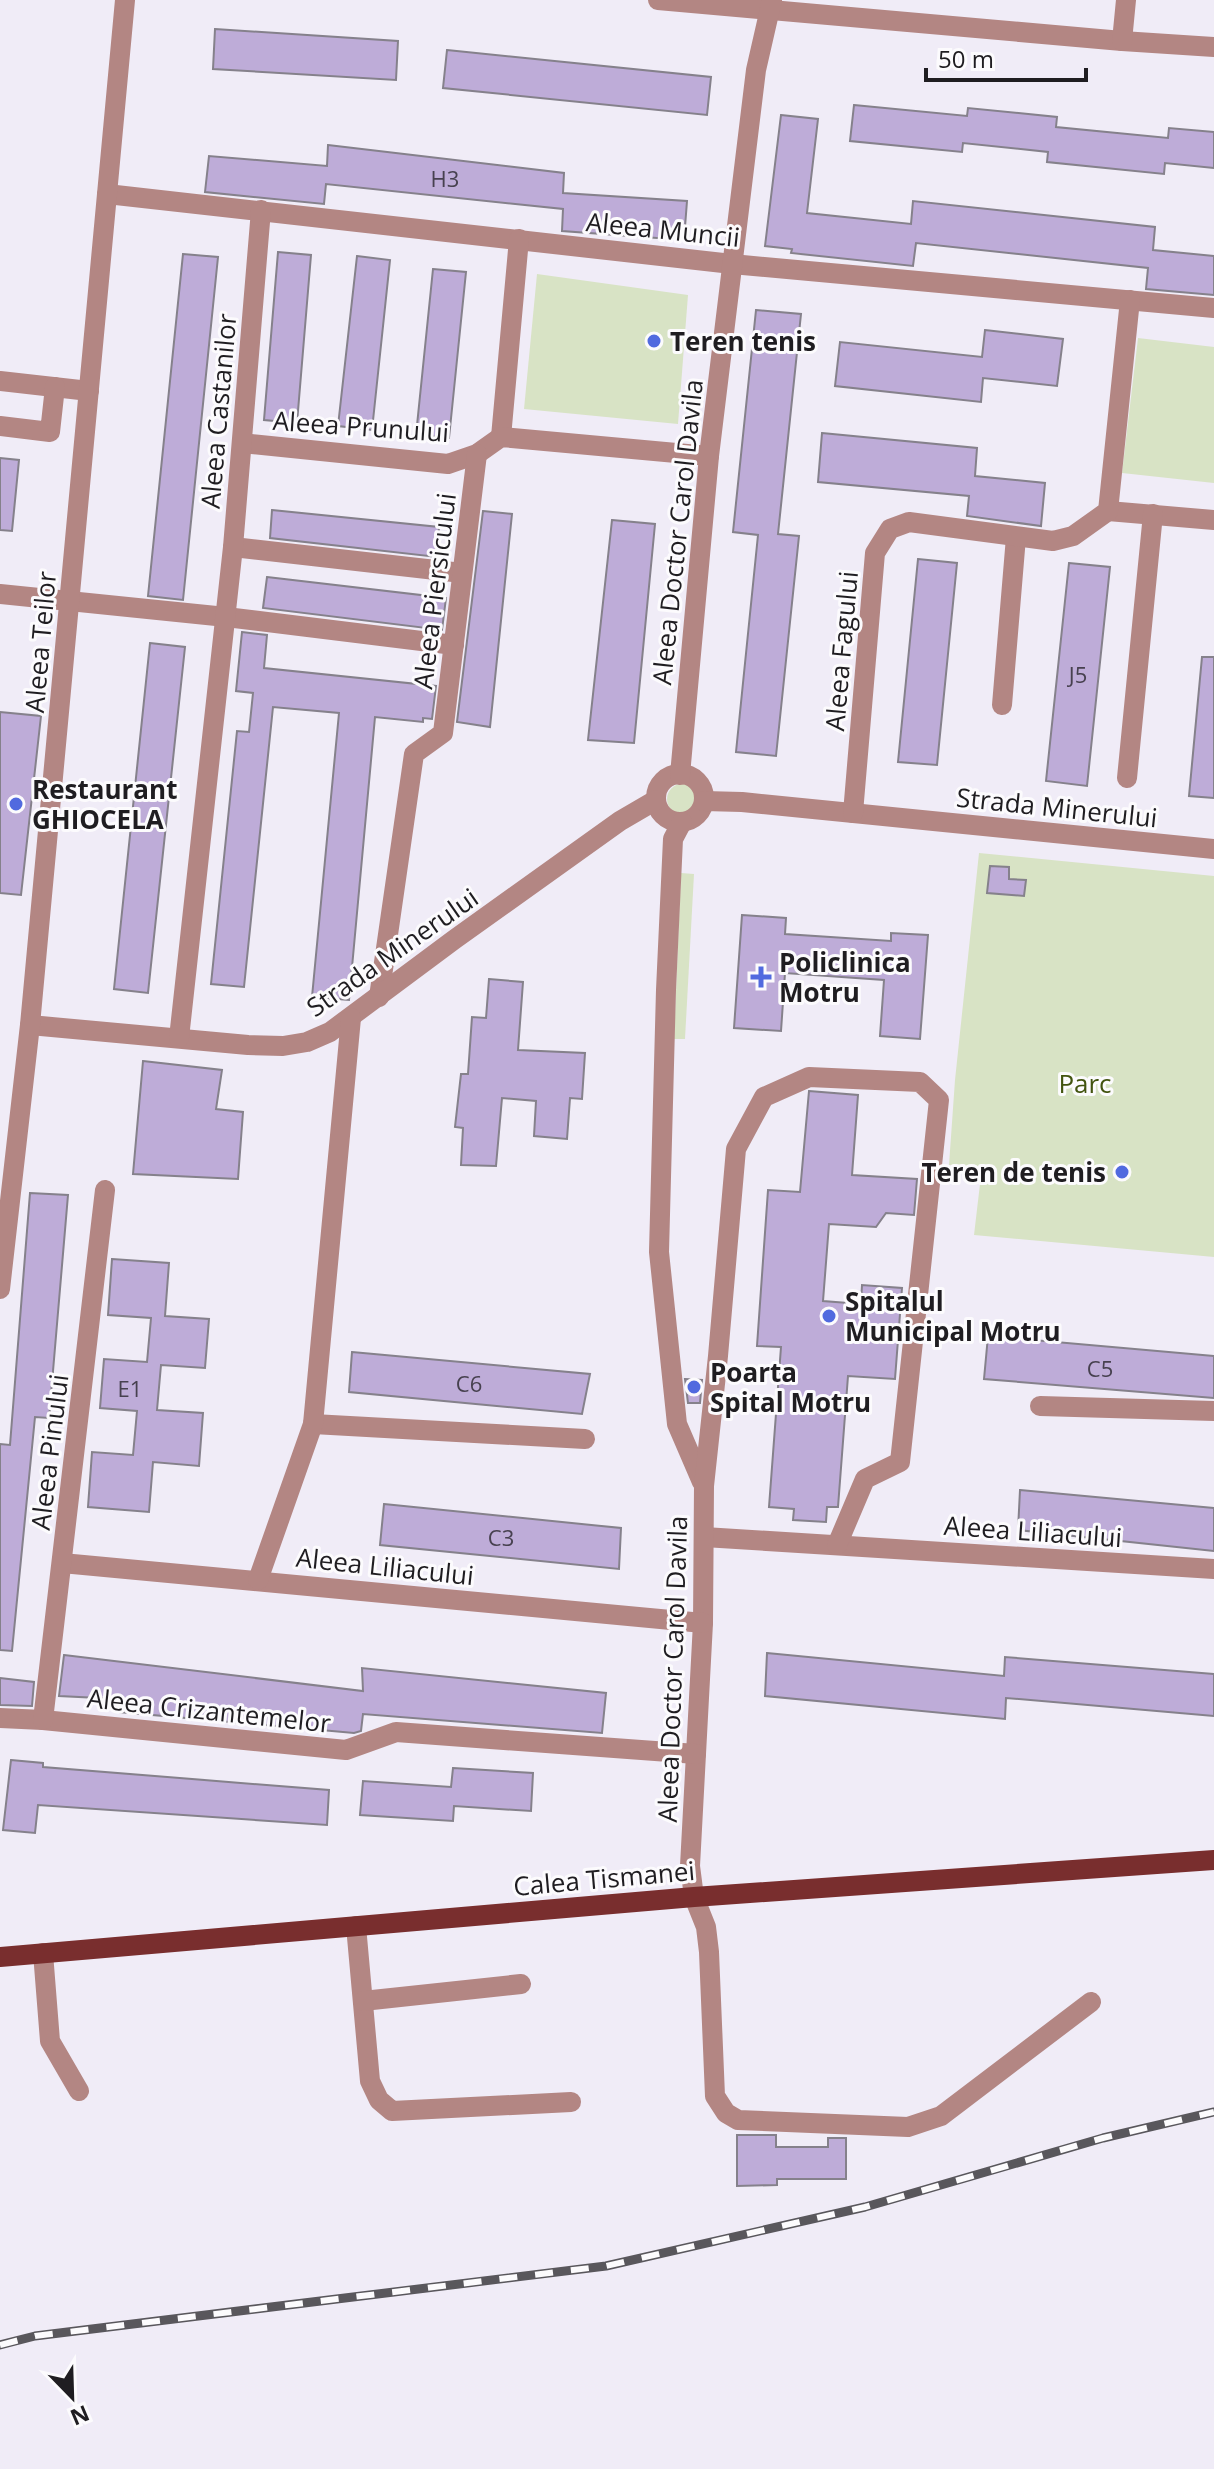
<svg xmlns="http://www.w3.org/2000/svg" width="1214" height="2469" font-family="'Open Sans',sans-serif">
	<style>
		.green { fill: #d8e3c5 }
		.building { fill: #beacd8; stroke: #85818b; stroke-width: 2 }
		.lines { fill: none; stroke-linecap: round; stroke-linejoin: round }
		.minor { stroke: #b38683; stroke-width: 20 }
		.major { stroke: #792e2e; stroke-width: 20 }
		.rail-casing { stroke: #59575c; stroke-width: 9 }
		.rail { stroke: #fcfbfd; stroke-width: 6; stroke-dasharray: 18; stroke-linecap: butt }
		.poi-dot { fill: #516adf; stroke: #fcfbfd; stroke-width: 3 }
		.labels { text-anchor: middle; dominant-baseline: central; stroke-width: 6; stroke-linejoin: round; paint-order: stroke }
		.number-label { font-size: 22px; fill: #47414f }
		.street-label { font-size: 26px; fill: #1f1d21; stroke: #fcfbfd }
		.poi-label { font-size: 26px; font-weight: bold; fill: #1f1d21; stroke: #fcfbfd; text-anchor: start }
		.park-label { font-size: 26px; fill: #42540f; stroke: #fcfbfd }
	</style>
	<rect width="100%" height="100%" fill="#f0ecf7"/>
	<g class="green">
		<polygon points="537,274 688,295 678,424 524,409"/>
		<polygon points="1138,338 1214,347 1214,483 1122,473"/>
		<circle cx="682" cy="799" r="15"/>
		<polygon points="979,853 1214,876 1214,1257 974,1235 982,1167 949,1165 955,1080"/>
		<polygon points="681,873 694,874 685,1039 674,1039"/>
	</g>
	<g class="building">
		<polygon points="215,29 398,41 396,80 213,69"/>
		<polygon points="447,50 711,77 707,115 443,88"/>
		<polygon points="854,105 967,116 968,108 1057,117 1056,127 1168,138 1169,128 1214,132 1214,168 1165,163 1164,174 1047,162 1048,152 963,143 962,152 850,141"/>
		<polygon points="781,115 818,119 807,213 911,224 913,201 1155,227 1153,250 1214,256 1214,295 1146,289 1148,268 916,243 913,266 791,253 792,249 765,246"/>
		<polygon points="328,145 564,173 563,193 687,201 684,240 562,231 563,209 326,184 324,204 205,192 209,156 327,166"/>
		<polygon points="278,252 311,255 297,423 264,420"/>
		<polygon points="183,254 218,257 183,600 148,596"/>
		<polygon points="357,256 390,260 372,430 338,426"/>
		<polygon points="433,269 466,272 449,438 416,435"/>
		<polygon points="756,310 801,314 778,534 799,536 776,756 736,752 758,535 733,532"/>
		<polygon points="985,330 1063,339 1057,386 983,378 981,402 835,386 840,342 982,357"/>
		<polygon points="822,433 977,448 975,476 1045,483 1041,526 967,516 969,496 818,482"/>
		<polygon points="0,458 19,460 12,531 0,530"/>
		<polygon points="272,510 439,527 437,557 270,538"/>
		<polygon points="483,511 512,514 490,727 457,722"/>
		<polygon points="612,520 655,524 634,743 588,740"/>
		<polygon points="918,559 957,563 937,765 898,762"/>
		<polygon points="1069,563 1110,567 1087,786 1046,781"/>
		<polygon points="267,577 446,598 442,630 263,608"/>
		<polygon points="242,632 267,635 264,668 436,686 432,719 423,718 423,722 375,717 349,1000 312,997 339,713 273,707 244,987 211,984 237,731 249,732 253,693 236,691"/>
		<polygon points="150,643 185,647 148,993 114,989"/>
		<polygon points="1202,657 1214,657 1214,798 1189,796"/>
		<polygon points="0,712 41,716 21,895 0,893"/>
		<polygon points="990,866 1009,867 1009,879 1026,880 1024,896 987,893"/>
		<polygon points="742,915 786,918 785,934 891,941 891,933 928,935 920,1039 880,1036 884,980 785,973 781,1031 734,1028"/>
		<polygon points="489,979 523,982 518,1050 585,1053 582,1099 570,1098 567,1139 534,1136 536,1101 502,1098 496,1166 461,1165 463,1128 455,1127 461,1074 468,1074 472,1017 486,1018"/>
		<polygon points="143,1061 222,1070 216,1109 243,1112 238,1179 133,1174"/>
		<polygon points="809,1091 858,1095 852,1175 917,1179 914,1215 886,1213 876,1227 829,1224 823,1301 861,1304 862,1285 902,1288 895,1379 848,1376 838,1507 827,1507 826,1522 793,1520 794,1509 769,1507 781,1347 757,1346 768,1190 800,1192"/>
		<polygon points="30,1193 68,1195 49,1418 35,1417 12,1651 0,1650 0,1444 10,1445"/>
		<polygon points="112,1259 169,1263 165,1316 209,1319 205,1368 161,1365 157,1410 203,1413 199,1466 153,1462 149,1512 88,1507 92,1452 133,1455 137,1411 100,1408 104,1359 147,1362 151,1318 108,1315"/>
		<polygon points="988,1336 1214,1356 1214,1398 984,1379"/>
		<polygon points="352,1352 590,1374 582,1414 349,1392"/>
		<polygon points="685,1379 702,1380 700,1403 688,1403"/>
		<polygon points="1020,1490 1214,1508 1214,1551 1018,1530"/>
		<polygon points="384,1504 621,1528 619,1569 380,1545"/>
		<polygon points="767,1653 1004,1676 1005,1657 1214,1674 1214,1716 1006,1698 1005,1719 765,1696"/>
		<polygon points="64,1655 363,1691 362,1668 606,1693 602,1733 363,1714 361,1731 354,1733 119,1712 119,1699 59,1696"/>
		<polygon points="0,1678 34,1682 32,1706 0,1705"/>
		<polygon points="11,1760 43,1763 43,1767 329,1790 327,1825 38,1805 35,1833 3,1830"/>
		<polygon points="453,1768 533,1773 531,1811 454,1806 453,1821 360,1815 363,1781 451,1787"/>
		<polygon points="737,2135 776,2135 776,2147 828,2147 828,2138 846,2138 846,2179 777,2179 777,2185 737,2186"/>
	</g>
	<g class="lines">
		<g class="minor">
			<polyline points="658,0 1122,41 1214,47"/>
			<polyline points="1122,41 1126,0"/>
			<polyline points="107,194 732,264 1214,308"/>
			<polyline points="0,381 89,391"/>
			<polyline points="0,426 50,432 55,387"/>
			<polyline points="501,437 519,239"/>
			<polyline points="242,443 448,464 477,454 501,437 709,456"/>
			<polyline points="1108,511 1214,520"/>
			<polyline points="233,547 462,573"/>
			<polyline points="0,594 226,617 454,645"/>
			<polyline points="1002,705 1016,537"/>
			<circle cx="680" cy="798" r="24"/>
			<polyline points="680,775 709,456 756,70 772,0"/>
			<polyline points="1127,778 1153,514"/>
			<polyline points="704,801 742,802 1214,849"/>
			<polyline points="853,813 875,553 890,529 909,522 1053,541 1073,536 1108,511 1130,300"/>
			<polyline points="682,822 673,839 666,990 659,1252 677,1424 702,1482"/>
			<polyline points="379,997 414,754 443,733 477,454"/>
			<polyline points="30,1025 248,1045 283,1046 307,1042 330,1032 455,939 620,821 656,800"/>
			<polyline points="179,1038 233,547 261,210"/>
			<polyline points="0,1289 30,1025 125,0"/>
			<polyline points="1040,1406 1214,1411"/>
			<polyline points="313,1424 585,1439"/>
			<polyline points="704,1537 1214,1569"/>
			<polyline points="837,1545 865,1479 900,1462 939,1100 920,1082 809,1077 764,1097 736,1149 718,1356 704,1486 703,1623 690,1866 694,1897 706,1927 709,1952 715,2096 726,2113 738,2120 908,2127 941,2116 1091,2002"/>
			<polyline points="62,1563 703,1623"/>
			<polyline points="258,1580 313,1424 351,1018"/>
			<polyline points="0,1718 43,1720 346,1750 396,1732 696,1754"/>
			<polyline points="43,1720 105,1190"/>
			<polyline points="356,1926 370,2081 379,2100 392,2111 571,2102"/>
			<polyline points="43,1953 50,2041 79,2091"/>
			<polyline points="363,2001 521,1984"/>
		</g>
		<polyline class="major" points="0,1957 694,1897 1214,1860"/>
		<g class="rail-casing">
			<polyline id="rail" points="0,2345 35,2336 606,2266 865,2207 1103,2138 1214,2112"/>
		</g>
		<use href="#rail" class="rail"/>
	</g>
	<g class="poi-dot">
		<circle cx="654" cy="341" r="8"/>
		<circle cx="16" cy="804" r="8"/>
		<path d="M757 965h8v8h8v8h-8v8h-8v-8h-8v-8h8z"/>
		<circle cx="1122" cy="1172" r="8"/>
		<circle cx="829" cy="1316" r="8"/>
		<circle cx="694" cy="1387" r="8"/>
	</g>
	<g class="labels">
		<g class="number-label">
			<text x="445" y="178">H3</text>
			<text x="1078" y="674">J5</text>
			<text x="1100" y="1368">C5</text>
			<text x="469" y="1383">C6</text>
			<text x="130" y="1388">E1</text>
			<text x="501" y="1537">C3</text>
		</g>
		<g class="street-label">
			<text transform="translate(663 229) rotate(6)">Aleea Muncii</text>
			<text transform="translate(218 411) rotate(-85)">Aleea Castanilor</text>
			<text transform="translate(361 426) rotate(4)">Aleea Prunului</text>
			<text transform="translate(677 532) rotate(-84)">Aleea Doctor Carol Davila</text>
			<text transform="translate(434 591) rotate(-83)">Aleea Piersicului</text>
			<text transform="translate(40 642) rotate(-85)">Aleea Teilor</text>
			<text transform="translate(841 651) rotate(-85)">Aleea Fagului</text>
			<text transform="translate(1057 807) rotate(6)">Strada Minerului</text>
			<text transform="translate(392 952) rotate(-35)">Strada Minerului</text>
			<text transform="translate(49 1452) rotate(-83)">Aleea Pinului</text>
			<text transform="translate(1033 1531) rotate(4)">Aleea Liliacului</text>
			<text transform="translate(385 1566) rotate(6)">Aleea Liliacului</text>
			<text transform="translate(672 1669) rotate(-88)">Aleea Doctor Carol Davila</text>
			<text transform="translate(209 1710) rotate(6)">Aleea Crizantemelor</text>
			<text transform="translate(604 1878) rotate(-5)">Calea Tismanei</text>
		</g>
		<g class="poi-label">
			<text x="670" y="341">Teren tenis</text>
			<text x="32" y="789">Restaurant<tspan x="32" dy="30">GHIOCELA</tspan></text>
			<text x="779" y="962">Policlinica<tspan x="779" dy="30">Motru</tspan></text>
			<text x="1106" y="1172" text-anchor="end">Teren de tenis</text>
			<text x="845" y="1301">Spitalul<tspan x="845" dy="30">Municipal Motru</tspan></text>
			<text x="710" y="1372">Poarta<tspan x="710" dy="30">Spital Motru</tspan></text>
		</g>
		<g class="park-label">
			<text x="1085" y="1083">Parc</text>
		</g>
	</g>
	<g transform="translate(72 2397) rotate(157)" stroke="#fcfbfd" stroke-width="6" paint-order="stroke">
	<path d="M0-6L14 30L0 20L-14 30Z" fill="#1f1d21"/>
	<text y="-12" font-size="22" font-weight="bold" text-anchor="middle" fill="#1f1d21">N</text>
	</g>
	<path d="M926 68v12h160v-12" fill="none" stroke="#1f1d21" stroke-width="4"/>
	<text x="938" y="68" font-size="24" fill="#1f1d21" stroke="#fcfbfd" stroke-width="6" paint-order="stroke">50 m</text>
</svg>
